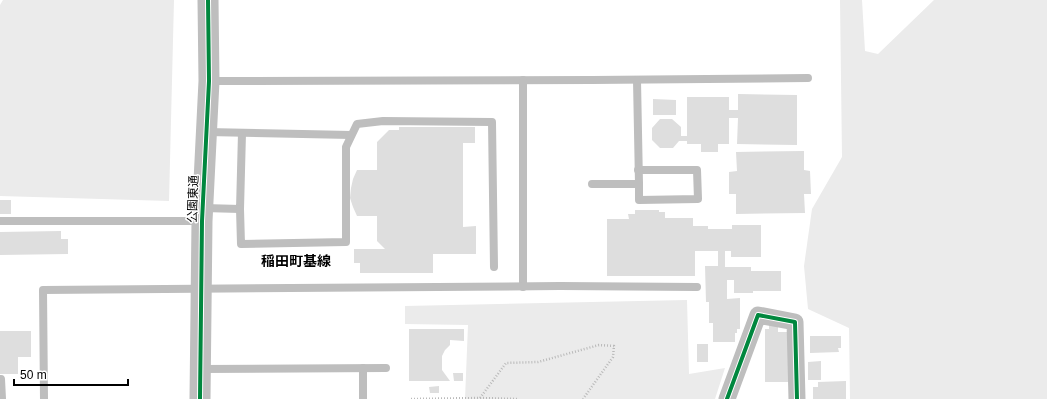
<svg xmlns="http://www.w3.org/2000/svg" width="1047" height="399" font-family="Helvetica,'Noto Sans JP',sans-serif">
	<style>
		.green { fill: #ebebeb }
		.building { fill: #dedede }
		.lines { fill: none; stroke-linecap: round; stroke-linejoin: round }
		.path { stroke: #b9b9b9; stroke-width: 2.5; stroke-dasharray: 1 2; stroke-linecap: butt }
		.service { stroke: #bebebe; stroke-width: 8 }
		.minor { stroke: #bebebe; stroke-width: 17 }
		.tertiary { stroke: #bebebe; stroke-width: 21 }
		.cycleway-casing { stroke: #fff; stroke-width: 6 }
		.cycleway { stroke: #00873e; stroke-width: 4 }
		.labels { text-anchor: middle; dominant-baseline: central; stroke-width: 3; stroke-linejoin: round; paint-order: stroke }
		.street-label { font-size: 12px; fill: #000; stroke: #fff }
		.quarter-label { font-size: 14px; font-weight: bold; fill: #000; stroke: #fff }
	</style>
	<rect width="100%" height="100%" fill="#fff"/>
	<g class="green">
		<polygon points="3,0 174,0 169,201 0,196 0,5"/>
		<polygon points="840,0 862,0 865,51 878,54 934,0 1047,0 1047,399 850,399 849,328 808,309 804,266 812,209 842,157"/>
		<polygon points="687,300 689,374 725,368 715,399 465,399 468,325 405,324 405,306"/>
	</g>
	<g class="building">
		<polygon points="738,94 797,95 797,145 737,144 738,118 729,118 729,144 718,144 718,152 701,152 701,144 687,144 687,141 679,141 673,148 660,148 652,140 652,128 660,119 672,119 681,127 681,136 687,136 687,97 729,97 729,110 738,110"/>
		<polygon points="653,99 676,100 676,115 653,115"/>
		<polygon points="399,127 475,127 475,143 463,143 463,227 476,226 476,254 433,254 433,273 360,273 360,263 354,263 354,249 385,249 377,241 377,216 357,216 353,207 350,198 351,188 353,179 357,170 377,170 377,142 389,130 399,130"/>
		<polygon points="804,151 804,170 810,171 811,194 804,194 805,213 736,214 736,194 729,194 729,172 737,171 736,152"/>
		<rect x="0" y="200" width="11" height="14"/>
		<polygon points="635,210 659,210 659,212 665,212 665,218 693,218 693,226 708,226 708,229 732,229 732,225 761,225 761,257 731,257 731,251 725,251 725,267 751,267 751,271 781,271 781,291 753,291 753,293 734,293 734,280 727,280 727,299 740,298 740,329 737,329 737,333 735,333 735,342 713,342 713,323 709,323 709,302 706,302 705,266 718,266 718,251 695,251 695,276 607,276 607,219 629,219 628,214 635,214"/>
		<polygon points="61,231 61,239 68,239 68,254 0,255 0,232"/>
		<polygon points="769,325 778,325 778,332 790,332 790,382 765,382 765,329 769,329"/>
		<polygon points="409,329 464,329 464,341 450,340 450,345 445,350 442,356 442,370 450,381 409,381"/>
		<polygon points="0,331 31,331 31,357 18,357 18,374 0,374"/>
		<polygon points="810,336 841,336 841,348 838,348 839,352 810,353"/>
		<rect x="697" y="344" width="11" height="18"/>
		<polygon points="821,361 821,380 808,380 808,362"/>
		<polygon points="453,373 463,373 463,381 454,381"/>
		<polygon points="846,381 846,399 813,399 813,387 818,387 818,382"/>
		<polygon points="439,386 439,393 430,393 429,387"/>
	</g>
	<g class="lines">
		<g class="path">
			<polyline points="480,398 518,399"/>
			<polyline points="411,399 480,398 506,363 538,362 599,345 614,346 613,357 583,399"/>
		</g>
		<g class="service">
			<polyline points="209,81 592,80 808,78"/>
			<polyline points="207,132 351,135"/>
			<polyline points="638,170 697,170 698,199 639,200 639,184"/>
			<polyline points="592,184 639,184 637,80"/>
			<polyline points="204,208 240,209 242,133"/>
			<polyline points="240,209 241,244 346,242 346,147 357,124 383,121 492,122 494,267"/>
			<polyline points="0,221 201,221"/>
			<polyline points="523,287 523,80"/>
			<polyline points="363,368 363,399"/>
			<polyline points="201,369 386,368"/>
			<polyline points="1,379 2,399"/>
			<polyline points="44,399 43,290 560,286 697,287"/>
		</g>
		<polyline class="minor" points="727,399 758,315 795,322 797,399"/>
		<polyline class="tertiary" points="200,399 202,221 209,81 208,0"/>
		<g class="cycleway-casing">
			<g id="cycleway">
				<polyline points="200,399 202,221 209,81 208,0"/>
				<polyline points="727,399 758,315 795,322 797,399"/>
			</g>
		</g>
		<use href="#cycleway" class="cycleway"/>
	</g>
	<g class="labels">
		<g class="street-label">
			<text transform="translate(193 199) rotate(-88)">公園東通</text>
		</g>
		<g class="quarter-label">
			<text x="296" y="261">稲田町基線</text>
		</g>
	</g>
	<path d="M14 379v6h114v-6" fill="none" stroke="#000000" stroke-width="2"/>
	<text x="20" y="379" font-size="12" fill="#000000" stroke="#ffffff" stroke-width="3" paint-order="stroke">50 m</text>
</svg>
